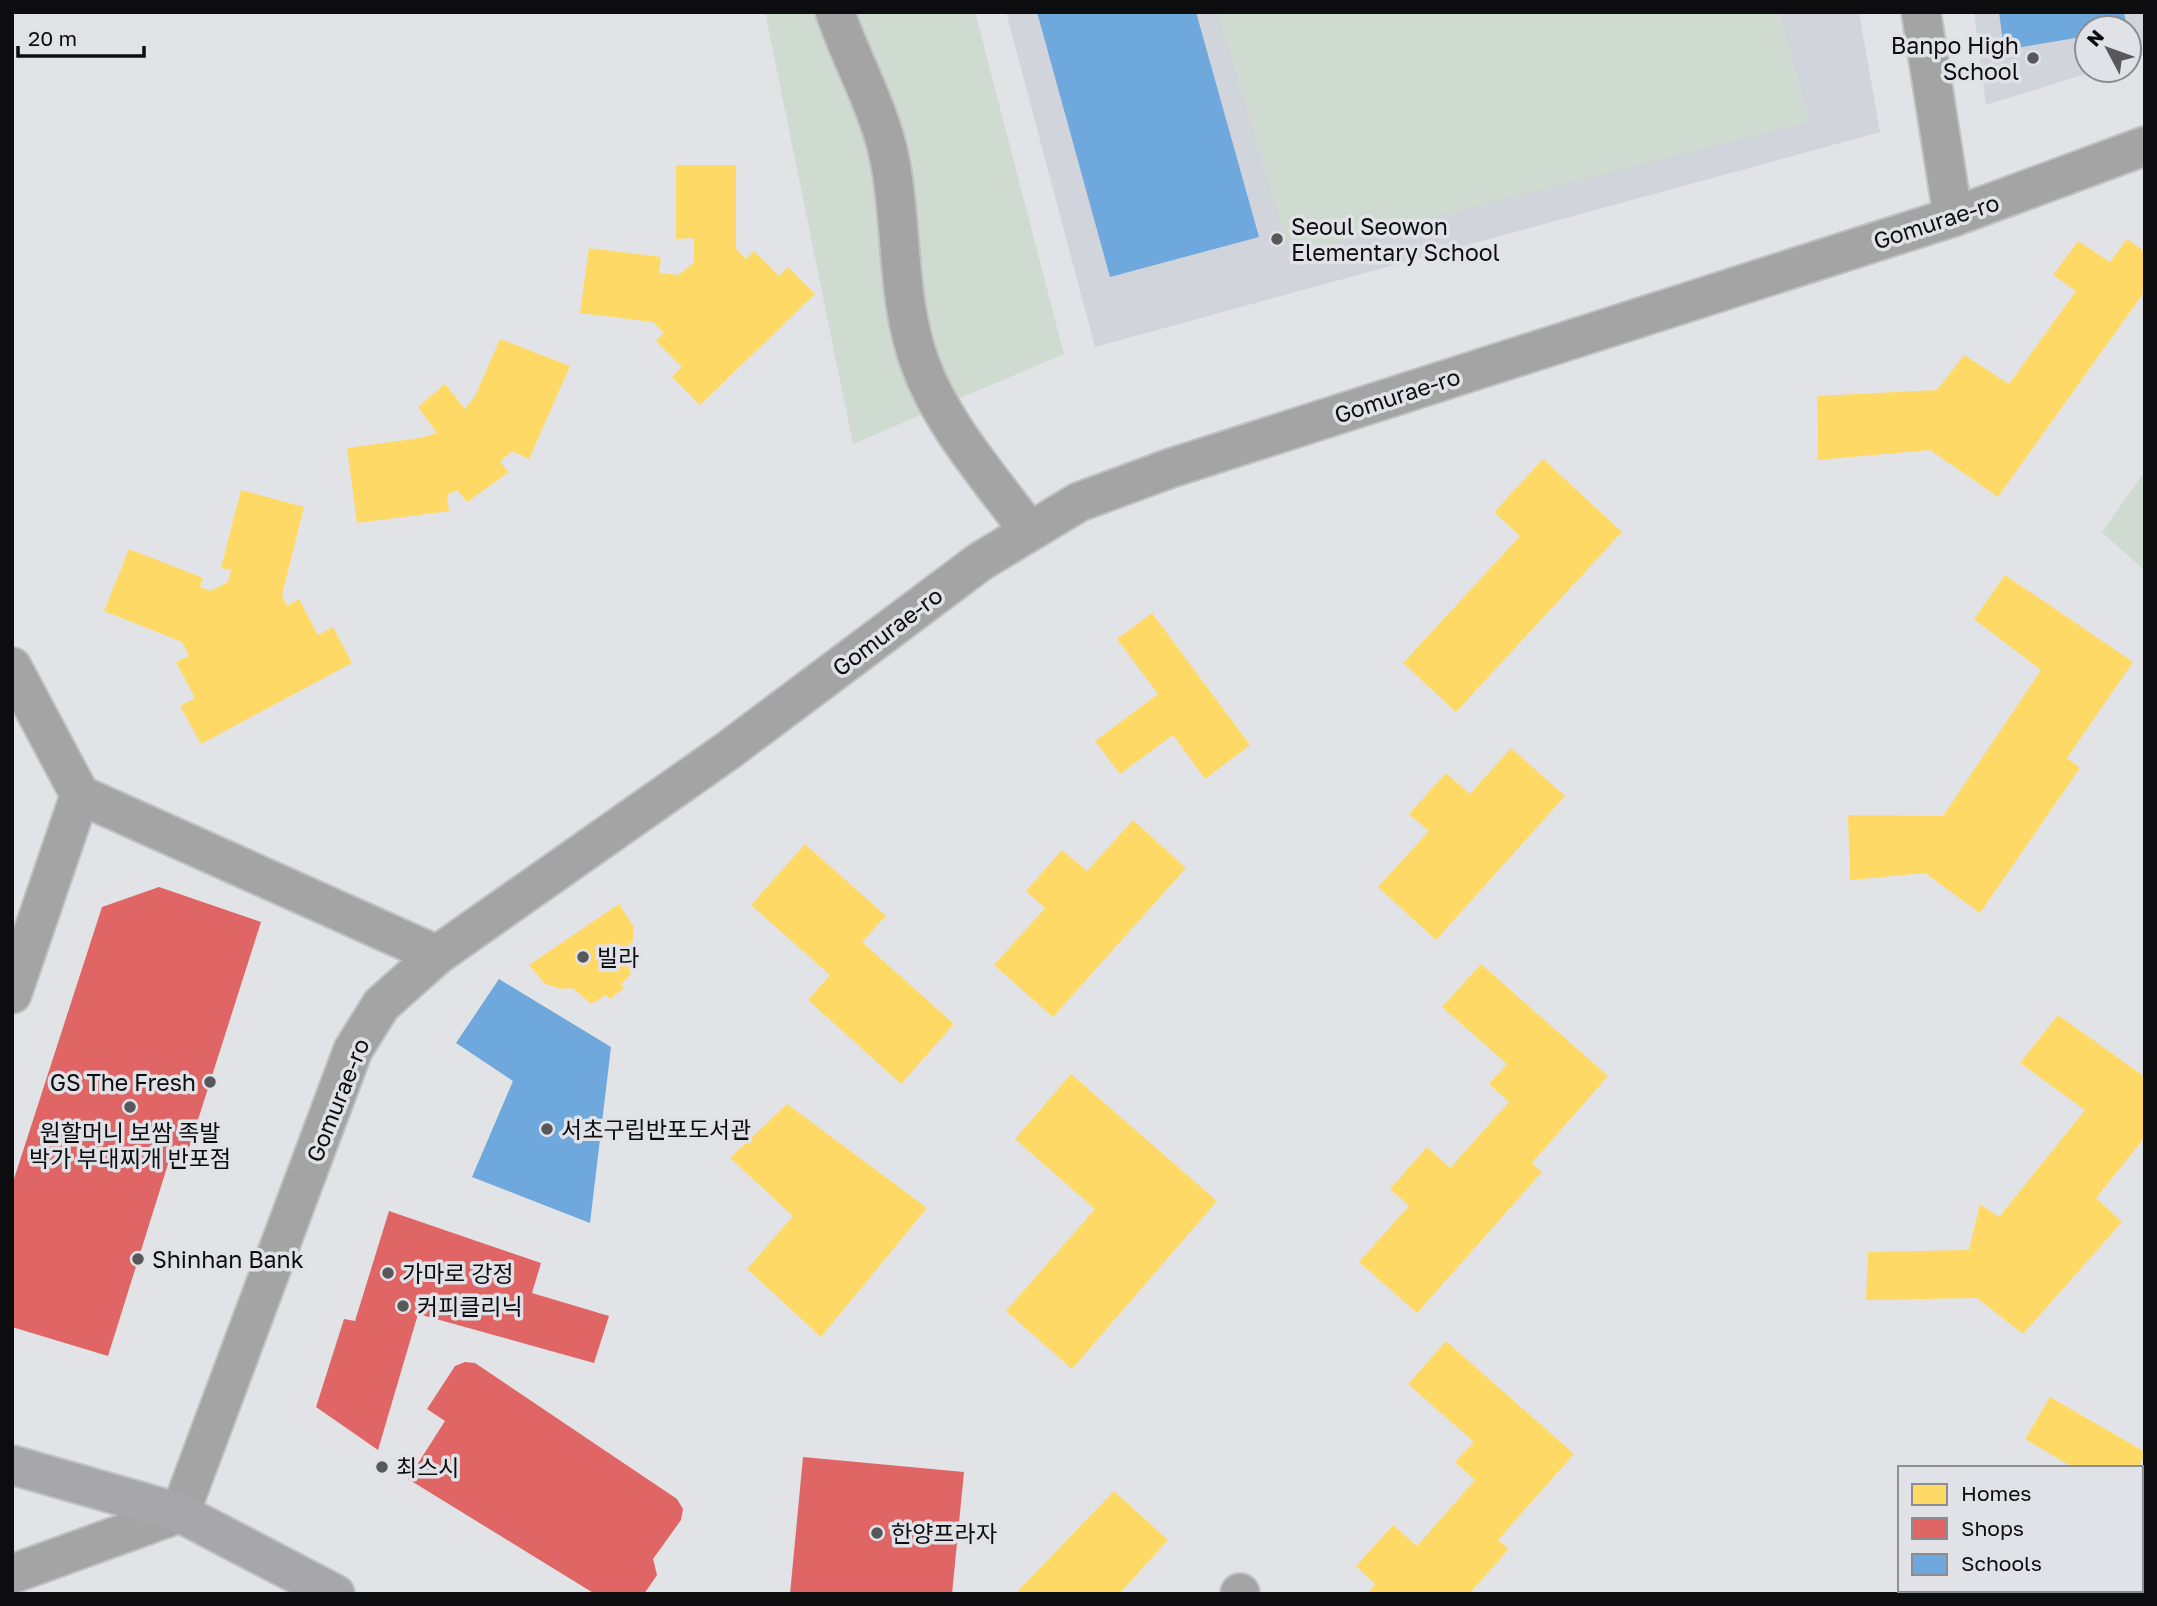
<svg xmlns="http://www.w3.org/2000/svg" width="2157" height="1606" font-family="'Golos Text','Noto Sans KR',sans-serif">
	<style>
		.built { fill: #d2d4db }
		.green { fill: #cfdbd1 }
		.homes { fill: #ffd966 }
		.shops { fill: #e06666 }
		.schools { fill: #6fa8dc }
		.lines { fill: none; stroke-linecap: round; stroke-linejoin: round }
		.minor-casing { stroke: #c1c1c3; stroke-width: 42 }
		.major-casing { stroke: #c1c1c3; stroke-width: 42 }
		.minor { stroke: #a5a4a5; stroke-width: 38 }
		.major { stroke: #a7a7aa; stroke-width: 38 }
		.poi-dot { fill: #58585a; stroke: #e1e2e7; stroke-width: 2.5 }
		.labels { text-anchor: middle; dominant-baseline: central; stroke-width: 7; stroke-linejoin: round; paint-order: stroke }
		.poi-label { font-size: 23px; fill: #0d0d0f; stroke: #e1e2e7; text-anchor: start }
		.street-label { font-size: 23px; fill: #0d0d0f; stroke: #e1e2e7 }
	</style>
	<rect width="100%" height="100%" fill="#e2e3e6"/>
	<g class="built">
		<polygon points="1006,12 1859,12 1880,132 1095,347"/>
		<polygon points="1974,12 2145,12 2145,55 2129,60 2129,28 2087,28 2087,70 2098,70 1986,105"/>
	</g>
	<g class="green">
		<polygon points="765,12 975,12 1064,354 853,444"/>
		<polygon points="1218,12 1779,12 1810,122 1290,254"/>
		<polygon points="2145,471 2145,571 2102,532"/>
	</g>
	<g class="homes">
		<polygon points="676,165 736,165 736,249 746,259 754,251 779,276 788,267 815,294 700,405 672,377 682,367 656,341 664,333 653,322 580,313 589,248 661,257 659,273 679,275 694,262 694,238 676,239"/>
		<polygon points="2127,239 2145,252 2145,291 1998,497 1930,450 1818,460 1817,396 1937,390 1964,355 2009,384 2076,291 2053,275 2078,241 2110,262"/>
		<polygon points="500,339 570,366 529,459 512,451 500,462 509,472 467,502 457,490 447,495 449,511 357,523 347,448 420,438 437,433 418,407 445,384 465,409 475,396"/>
		<polygon points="1543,459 1622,532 1456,712 1403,663 1520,536 1494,512"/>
		<polygon points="241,490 304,507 282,595 287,606 299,599 318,635 333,627 352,663 201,744 180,706 195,698 176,662 189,656 182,642 104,611 129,549 203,578 200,587 211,591 228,582 231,570 221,568"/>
		<polygon points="2005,575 2133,662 2067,758 2080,768 1980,913 1925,873 1850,880 1848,815 1943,816 2041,670 1974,619"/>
		<polygon points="1152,613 1250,745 1205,779 1173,735 1120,774 1095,741 1158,694 1117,639"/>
		<polygon points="1511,748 1565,796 1436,940 1378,887 1429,831 1409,814 1446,773 1470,794"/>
		<polygon points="1133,820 1186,868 1053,1017 994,965 1045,908 1026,891 1062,850 1087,871"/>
		<polygon points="805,844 886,916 862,942 954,1024 901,1084 808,1000 830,975 751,905"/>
		<polygon points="619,904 634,927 633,941 623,950 631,974 621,984 624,988 610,999 606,995 591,1004 573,988 561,989 545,984 529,965"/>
		<polygon points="1481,964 1608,1076 1532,1163 1542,1172 1417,1313 1359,1262 1409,1206 1390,1189 1427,1147 1450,1168 1509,1102 1489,1084 1507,1064 1442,1007"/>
		<polygon points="2058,1015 2145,1077 2145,1137 2096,1198 2122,1222 2023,1334 1977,1298 1866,1300 1868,1252 1969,1250 1980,1204 1999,1217 2085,1110 2020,1063"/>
		<polygon points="1071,1074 1217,1201 1072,1369 1006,1311 1095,1209 1015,1139"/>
		<polygon points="787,1104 927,1208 821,1337 747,1269 793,1216 730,1158"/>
		<polygon points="1446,1341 1574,1454 1498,1540 1509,1549 1469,1594 1367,1594 1375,1584 1356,1566 1393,1525 1417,1546 1475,1480 1455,1462 1474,1442 1408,1384"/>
		<polygon points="2050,1397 2145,1452 2139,1468 2074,1468 2025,1439"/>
		<polygon points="1114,1491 1168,1540 1119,1594 1015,1594"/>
		<polygon points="1964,1590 2070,1590 2068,1594 1970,1594"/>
	</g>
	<g class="shops">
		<polygon points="159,887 261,922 189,1148 174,1145 108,1356 12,1327 12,1185 102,907"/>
		<polygon points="389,1211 541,1263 532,1293 609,1316 594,1363 418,1314 378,1450 316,1407 344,1319 355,1321"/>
		<polygon points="465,1362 475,1363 677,1499 683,1509 681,1520 653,1559 657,1575 644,1594 595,1594 408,1479 445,1421 427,1409 455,1366"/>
		<polygon points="803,1457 964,1472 952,1594 790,1594"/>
	</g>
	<g class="schools">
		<polygon points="1037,12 1196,12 1259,237 1110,277"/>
		<polygon points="1999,12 2124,12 2127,28 2087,28 2087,36 2004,50"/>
		<polygon points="499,979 611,1047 590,1223 472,1177 513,1081 456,1043"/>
	</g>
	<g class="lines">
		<g class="minor-casing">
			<g id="minor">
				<path d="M835 12C852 62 880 109 890 161 903 229 896 300 921 366 943 426 991 479 1028 530"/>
				<polyline points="1921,12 1953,217"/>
				<polyline points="12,667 80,795 437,955"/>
				<polyline points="12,994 80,795"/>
				<polyline points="12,1574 180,1513 353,1050 381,1005 437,955 726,752 981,561 1079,502 1171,468 1953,217 2145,146"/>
				<polyline points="1240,1594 1240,1593"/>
			</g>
		</g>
		<g class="major-casing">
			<polyline id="major" points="12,1465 180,1513 335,1594"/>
		</g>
		<use href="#minor" class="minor"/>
		<use href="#major" class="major"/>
	</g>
	<g class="poi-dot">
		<circle cx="2033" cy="58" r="7"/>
		<circle cx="1277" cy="239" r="7"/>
		<circle cx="583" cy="957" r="7"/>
		<circle cx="210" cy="1082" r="7"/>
		<circle cx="130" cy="1107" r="7"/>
		<circle cx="547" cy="1129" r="7"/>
		<circle cx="138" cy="1259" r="7"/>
		<circle cx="388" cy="1273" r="7"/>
		<circle cx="403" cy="1306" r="7"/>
		<circle cx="382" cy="1467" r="7"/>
		<circle cx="877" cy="1533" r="7"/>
	</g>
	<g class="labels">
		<g class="poi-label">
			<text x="2019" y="45" text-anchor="end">Banpo High<tspan x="2019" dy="26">School</tspan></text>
			<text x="1291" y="226">Seoul Seowon<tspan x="1291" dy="26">Elementary School</tspan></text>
			<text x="597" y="957">빌라</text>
			<text x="196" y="1082" text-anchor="end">GS The Fresh</text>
			<text x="561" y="1129">서초구립반포도서관</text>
			<text x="130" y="1132" text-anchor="middle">원할머니 보쌈 족발<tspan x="130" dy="26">박가 부대찌개 반포점</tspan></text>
			<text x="152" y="1259">Shinhan Bank</text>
			<text x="402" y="1273">가마로 강정</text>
			<text x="417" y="1306">커피클리닉</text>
			<text x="396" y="1467">최스시</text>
			<text x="891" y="1533">한양프라자</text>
		</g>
		<g class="street-label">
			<text transform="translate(1936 221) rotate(-18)">Gomurae-ro</text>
			<text transform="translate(1397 395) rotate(-18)">Gomurae-ro</text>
			<text transform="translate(887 631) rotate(-37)">Gomurae-ro</text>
			<text transform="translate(337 1100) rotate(-68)">Gomurae-ro</text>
		</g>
	</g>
	<rect width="2157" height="1606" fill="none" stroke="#0d0d0f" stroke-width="28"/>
	<rect x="1898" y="1466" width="245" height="126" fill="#e1e2e7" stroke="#8c8d91" stroke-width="2"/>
	<rect x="1912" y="1484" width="35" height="21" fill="#ffd966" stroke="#8c8d91" stroke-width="2"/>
	<text x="1961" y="1501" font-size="21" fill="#0d0d0f">Homes</text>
	<rect x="1912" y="1518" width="35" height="21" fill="#e06666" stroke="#8c8d91" stroke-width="2"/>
	<text x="1961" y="1536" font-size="21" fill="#0d0d0f">Shops</text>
	<rect x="1912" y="1554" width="35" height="21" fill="#6fa8dc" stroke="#8c8d91" stroke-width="2"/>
	<text x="1961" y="1571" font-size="21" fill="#0d0d0f">Schools</text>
	<g transform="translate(2108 49) rotate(311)"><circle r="33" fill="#e1e2e7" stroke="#8c8d91" stroke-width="2"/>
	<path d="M0-5L12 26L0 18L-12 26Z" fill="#58585a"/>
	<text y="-10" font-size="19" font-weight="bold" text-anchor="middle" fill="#0d0d0f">N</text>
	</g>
	<path d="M18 46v10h126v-10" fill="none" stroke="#0d0d0f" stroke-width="3.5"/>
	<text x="28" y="46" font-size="21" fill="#0d0d0f" stroke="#e1e2e7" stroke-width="5" paint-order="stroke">20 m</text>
</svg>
